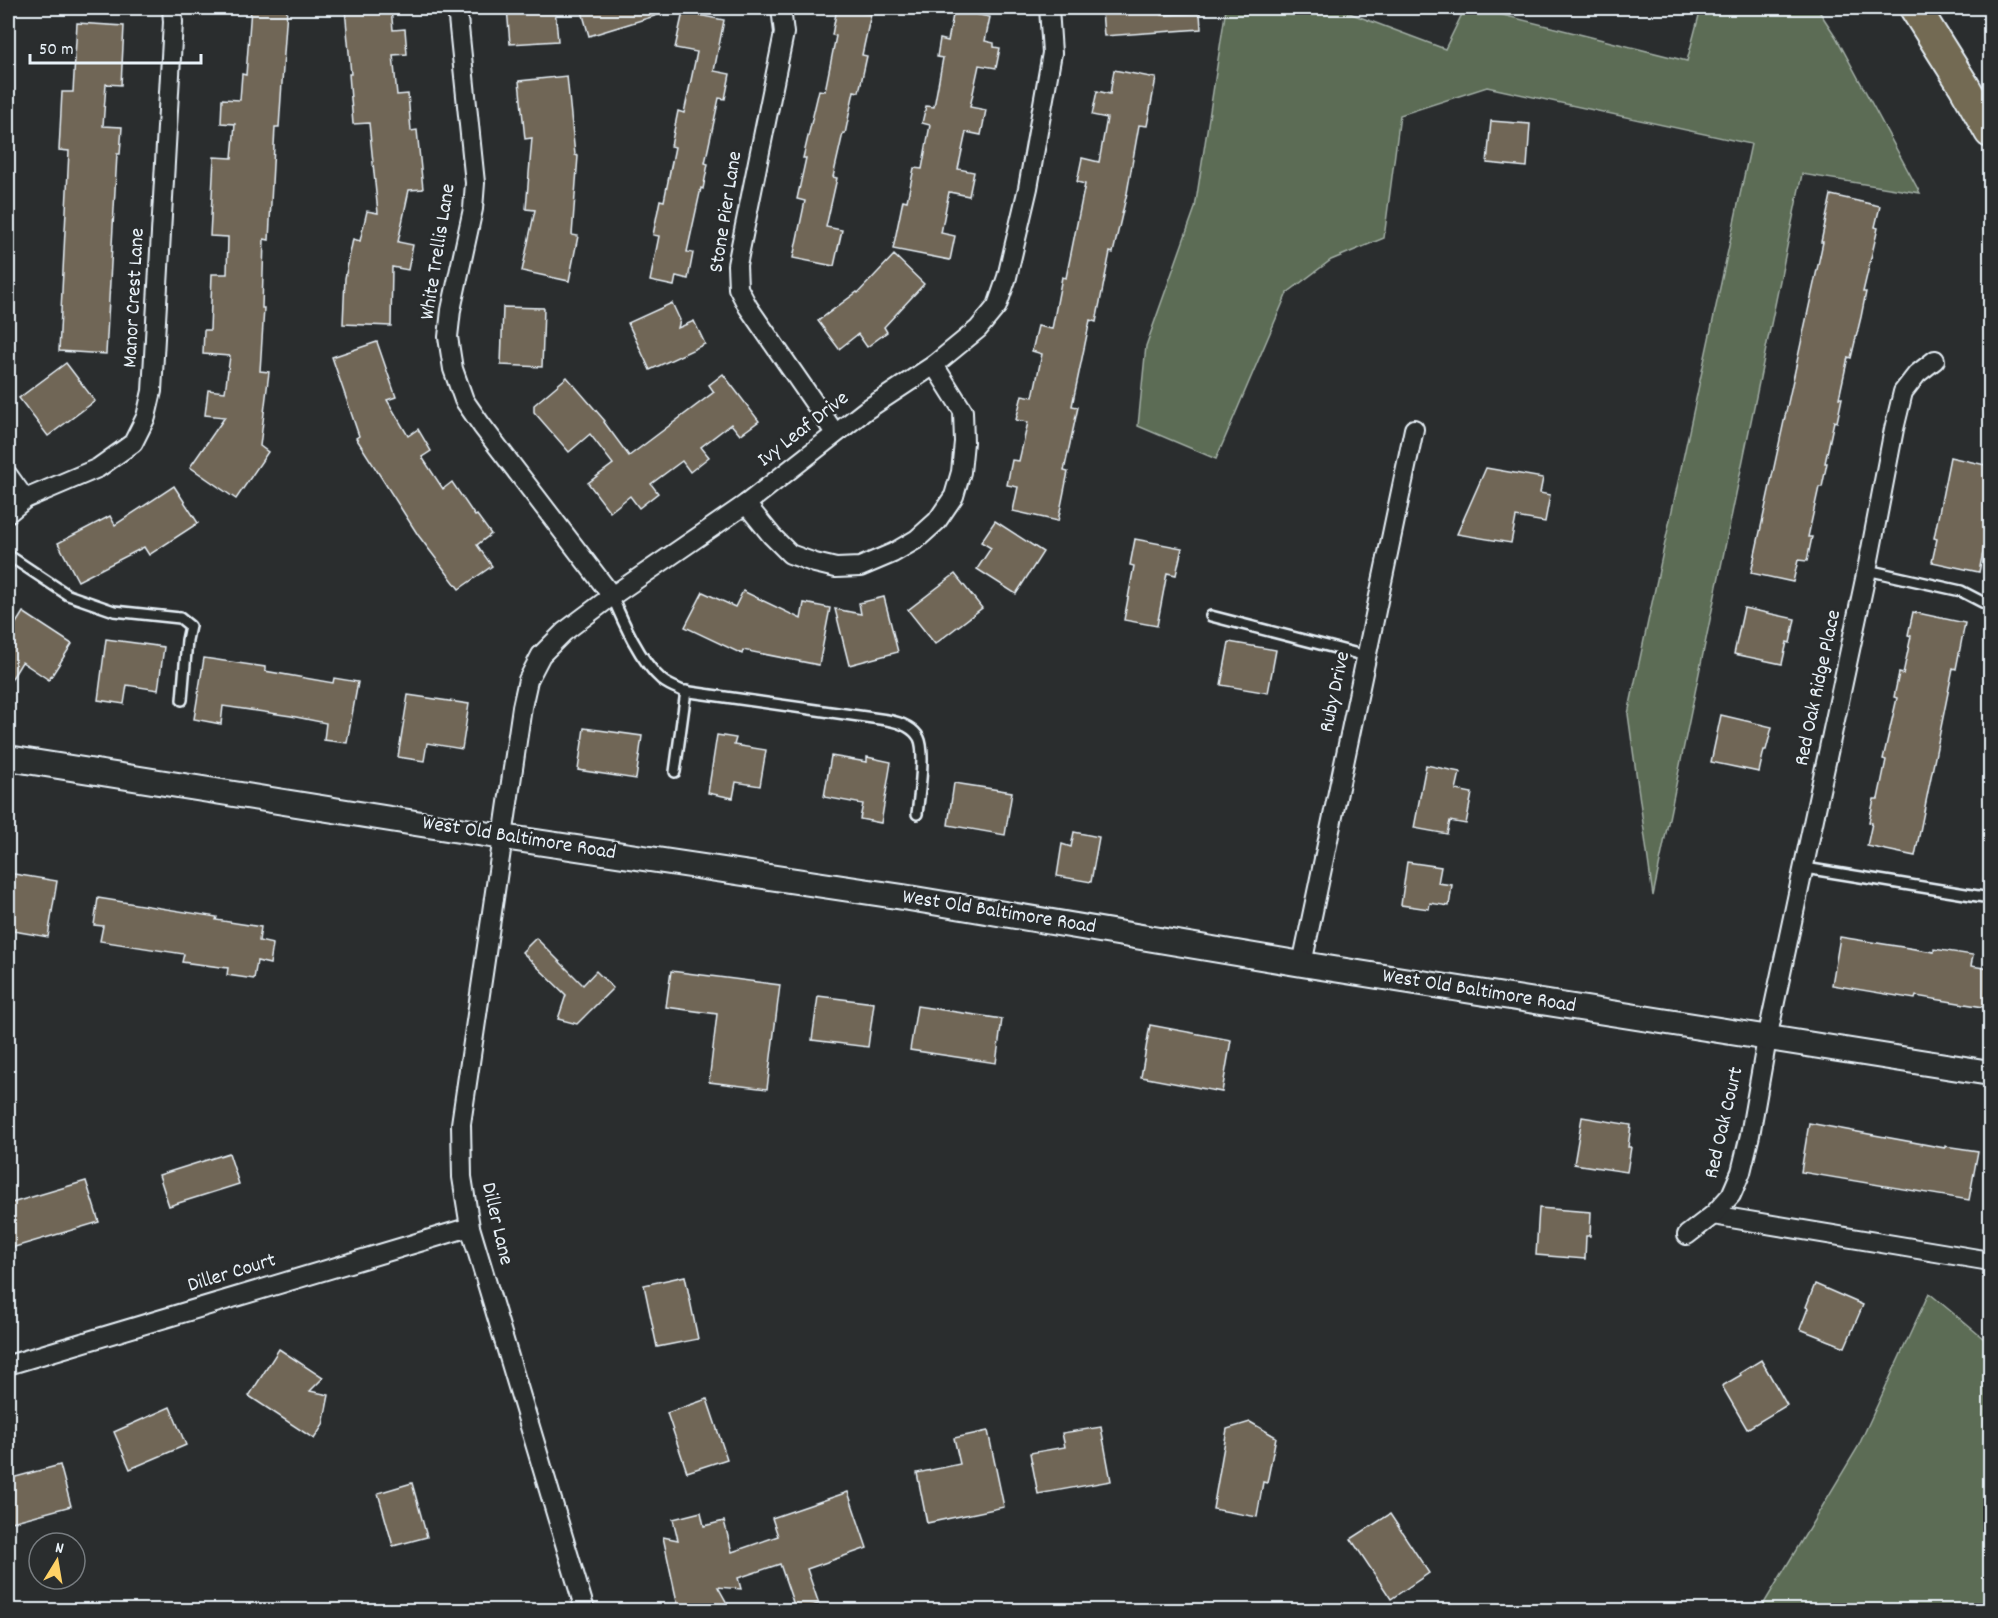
<svg xmlns="http://www.w3.org/2000/svg" width="1998" height="1618" font-family="Dekko,sans-serif">
	<style>
		.green { fill: #5c6c54; stroke: #a2aea6; stroke-width: 1.5 }
		.building { fill: #706657; stroke: #e8f1f8; stroke-width: 1.5 }
		.lines { fill: none; stroke-linecap: round; stroke-linejoin: round }
		.service-casing { stroke: #e8f1f8; stroke-width: 14 }
		.minor-casing { stroke: #e8f1f8; stroke-width: 22 }
		.tertiary-casing { stroke: #e8f1f8; stroke-width: 28 }
		.primary-casing { stroke: #e8f1f8; stroke-width: 34 }
		.service { stroke: #2a2d2e; stroke-width: 9 }
		.minor { stroke: #2a2d2e; stroke-width: 18 }
		.tertiary { stroke: #2a2d2e; stroke-width: 24 }
		.primary { stroke: #736b52; stroke-width: 30 }
		.labels { text-anchor: middle; dominant-baseline: central; stroke-width: 5; stroke-linejoin: round; paint-order: stroke }
		.street-label { font-size: 21px; fill: #e8f1f8; stroke: #2a2d2e }
	</style>
	<rect width="100%" height="100%" fill="#2a2d2e"/>
	<filter id="ink" filterUnits="userSpaceOnUse"><feTurbulence type="fractalNoise" baseFrequency=".0167" numOctaves="2"/><feDisplacementMap in="SourceGraphic" scale="12" xChannelSelector="R" yChannelSelector="G"/><feConvolveMatrix kernelMatrix="1 2 1 2 8 2 1 2 1" color-interpolation-filters="sRGB"/></filter>
	<g filter="url(#ink)">
		<g class="green">
			<polygon points="1226,8 1336,8 1445,49 1465,8 1475,8 1687,61 1701,8 1817,8 1836,37 1920,193 1802,174 1653,896 1628,714 1751,144 1487,87 1400,115 1384,238 1331,260 1287,293 1216,459 1138,426 1146,346 1195,208"/>
			<polygon points="1929,1293 1990,1344 1990,1610 1760,1610 1858,1447"/>
		</g>
		<g class="building">
			<polygon points="251,8 287,9 279,127 275,127 269,240 264,239 262,308 264,308 260,371 269,372 260,446 268,452 236,499 190,467 225,417 205,415 208,390 225,392 230,356 203,354 204,330 210,330 212,274 227,274 228,237 210,236 214,157 232,158 235,124 221,123 222,99 240,100 242,74 246,75"/>
			<polygon points="363,8 391,8 393,30 405,29 407,54 393,55 397,95 408,94 411,131 417,130 423,189 409,190 398,242 413,245 408,270 392,267 391,326 343,324 345,278 353,239 360,241 367,211 378,213 369,123 353,124 349,74 351,74 345,9"/>
			<polygon points="507,8 555,8 558,41 510,44"/>
			<polygon points="581,8 668,8 668,12 589,36"/>
			<polygon points="837,8 871,14 862,55 867,56 859,92 854,91 845,134 843,133 833,177 837,178 826,227 842,230 834,266 793,258 805,201 797,199 806,158 803,158 819,90 825,91 836,36 832,35"/>
			<polygon points="1125,8 1162,8 1162,15 1200,13 1201,29 1104,36 1102,11 1125,10"/>
			<polygon points="954,10 990,17 985,41 994,43 994,47 1000,48 996,68 979,65 970,107 986,110 981,135 966,132 958,169 974,172 969,196 949,192 941,233 955,236 950,260 893,249 903,200 907,201 914,168 922,169 930,125 922,123 926,106 934,107 943,58 937,57 940,39 948,41"/>
			<polygon points="683,12 724,20 714,71 730,74 725,99 719,98 705,163 708,164 703,189 701,188 687,252 693,253 688,279 676,276 674,286 650,281 659,236 653,235 660,200 664,201 675,147 671,146 678,111 684,113 697,52 675,48"/>
			<polygon points="77,23 124,26 121,85 106,84 103,126 122,127 120,154 117,154 106,354 59,351 69,151 59,150 62,92 73,92"/>
			<polygon points="1114,70 1156,78 1147,126 1139,125 1127,193 1113,253 1110,252 1096,322 1090,320 1072,406 1078,407 1064,471 1068,472 1058,521 1013,511 1018,487 1007,485 1012,460 1019,461 1028,422 1016,420 1022,395 1033,397 1042,354 1032,351 1038,326 1052,329 1062,277 1066,278 1085,184 1077,182 1082,158 1099,162 1107,118 1092,115 1097,91 1110,94"/>
			<polygon points="567,76 575,155 578,156 572,235 578,236 569,281 522,271 535,210 526,209 532,138 525,139 519,81"/>
			<polygon points="1491,121 1530,124 1527,167 1487,163"/>
			<polygon points="1831,195 1880,206 1875,227 1878,228 1863,292 1866,292 1861,317 1851,358 1848,357 1839,398 1842,398 1837,422 1834,421 1825,463 1827,463 1822,487 1819,487 1808,537 1812,537 1807,561 1798,560 1793,582 1751,573 1823,242 1821,242"/>
			<polygon points="894,255 924,284 884,327 887,332 867,347 858,334 839,349 818,321 857,292 858,293"/>
			<polygon points="672,303 680,320 678,328 694,321 705,344 650,370 628,323"/>
			<polygon points="503,307 544,308 542,367 501,365"/>
			<polygon points="377,342 396,397 387,400 408,436 418,429 431,451 422,457 443,489 452,482 475,516 477,515 491,534 477,545 492,566 459,589 418,535 356,438 359,436 332,357"/>
			<polygon points="66,363 95,401 48,436 19,398"/>
			<polygon points="723,374 759,421 740,435 731,424 701,447 709,457 690,472 682,461 651,484 658,493 639,508 630,496 610,512 588,483 613,464 590,434 569,452 534,412 534,405 567,377 605,421 604,422 629,456 714,392 709,385"/>
			<polygon points="1950,457 1990,466 1990,518 1979,572 1932,562 1937,539 1934,538"/>
			<polygon points="1486,468 1543,478 1540,493 1550,495 1545,522 1516,517 1511,543 1457,534"/>
			<polygon points="174,486 198,523 149,555 144,547 78,581 58,543 110,516 115,525"/>
			<polygon points="995,521 1043,552 1016,594 977,569 991,548 981,542"/>
			<polygon points="1135,539 1182,548 1176,575 1167,573 1157,626 1124,620 1134,566 1130,565"/>
			<polygon points="955,574 982,608 935,644 908,610"/>
			<polygon points="743,591 801,619 804,603 830,608 819,665 743,650 742,654 685,627 703,592 735,607"/>
			<polygon points="884,597 898,652 849,665 835,609 861,614 859,603"/>
			<polygon points="1744,608 1795,619 1790,643 1787,642 1782,664 1734,654"/>
			<polygon points="23,612 72,644 49,680 22,662 8,685 8,636"/>
			<polygon points="1913,612 1965,623 1956,669 1953,668 1915,856 1867,846 1872,823 1869,822 1874,799 1878,799 1886,760 1883,759 1897,698 1894,697 1899,673 1903,674 1911,636 1908,635"/>
			<polygon points="106,639 164,647 158,690 127,685 124,704 98,700"/>
			<polygon points="1229,642 1276,650 1268,693 1221,685"/>
			<polygon points="204,658 265,667 265,671 333,683 334,678 358,682 347,743 324,740 326,723 291,716 223,706 221,724 194,719"/>
			<polygon points="408,695 469,704 462,749 427,743 424,761 398,757"/>
			<polygon points="1721,715 1772,727 1766,750 1764,750 1759,772 1711,762"/>
			<polygon points="584,728 642,736 636,779 578,770"/>
			<polygon points="717,735 736,738 734,745 766,750 760,786 736,782 733,798 708,793"/>
			<polygon points="831,756 867,762 867,757 891,762 881,823 860,819 863,804 824,797"/>
			<polygon points="1426,765 1460,772 1456,790 1472,793 1466,824 1450,821 1447,834 1414,828"/>
			<polygon points="954,783 1012,792 1005,835 948,825"/>
			<polygon points="1074,832 1099,837 1091,882 1057,876 1062,844 1071,847"/>
			<polygon points="1407,862 1441,867 1438,883 1452,885 1449,906 1430,903 1429,909 1401,905"/>
			<polygon points="8,873 57,881 48,937 8,930"/>
			<polygon points="98,898 217,917 216,920 261,927 259,941 273,944 270,964 257,961 254,979 227,975 228,968 182,962 184,954 100,941 103,926 94,925"/>
			<polygon points="1840,937 1934,952 1934,949 1973,955 1971,966 1990,969 1990,1008 1916,996 1915,999 1832,985"/>
			<polygon points="536,938 583,985 596,971 613,988 577,1024 558,1019 566,995 522,952"/>
			<polygon points="671,971 780,985 767,1089 709,1082 717,1014 666,1007"/>
			<polygon points="818,996 874,1003 868,1047 812,1040"/>
			<polygon points="917,1006 1002,1019 996,1063 910,1050"/>
			<polygon points="1150,1025 1231,1040 1222,1092 1141,1077"/>
			<polygon points="1582,1117 1631,1125 1628,1147 1631,1147 1627,1172 1574,1164"/>
			<polygon points="1809,1123 1945,1148 1945,1146 1978,1151 1969,1200 1801,1172"/>
			<polygon points="229,1153 239,1184 169,1206 159,1175"/>
			<polygon points="86,1181 99,1222 8,1249 8,1204"/>
			<polygon points="1539,1208 1591,1212 1590,1236 1586,1236 1585,1259 1536,1255"/>
			<polygon points="685,1276 698,1339 657,1347 644,1285"/>
			<polygon points="1815,1284 1863,1305 1845,1347 1800,1329 1808,1308 1806,1307"/>
			<polygon points="279,1349 323,1378 310,1391 329,1395 323,1425 314,1439 249,1396"/>
			<polygon points="1761,1360 1787,1405 1747,1429 1722,1386 1741,1375 1740,1373"/>
			<polygon points="707,1399 727,1459 687,1472 667,1413"/>
			<polygon points="170,1407 186,1445 130,1469 114,1432"/>
			<polygon points="1250,1422 1276,1437 1267,1483 1263,1482 1257,1517 1213,1509 1227,1429"/>
			<polygon points="1101,1427 1111,1481 1038,1494 1030,1453 1065,1447 1062,1433"/>
			<polygon points="988,1431 1004,1507 927,1523 917,1473 960,1464 954,1438"/>
			<polygon points="60,1465 71,1506 8,1523 8,1479"/>
			<polygon points="412,1483 427,1537 393,1546 378,1493"/>
			<polygon points="848,1492 867,1548 807,1569 819,1604 796,1611 780,1564 738,1578 741,1589 718,1587 728,1605 702,1611 679,1611 663,1537 678,1540 673,1519 701,1512 704,1526 724,1521 732,1552 778,1536 772,1518"/>
			<polygon points="1390,1514 1429,1573 1391,1599 1351,1539"/>
		</g>
		<g class="lines">
			<g class="service-casing">
				<g id="service">
					<polyline points="8,555 68,595 114,611 180,618 190,626 187,640 182,700"/>
					<polyline points="1867,570 1961,591 1990,606"/>
					<path d="M612 596C623 622 640 661 662 680 668 685 676 688 683 691L887 720C898 722 913 727 919 738 926 752 919 797 917 814"/>
					<polyline points="1211,616 1366,656"/>
					<polyline points="675,772 686,691"/>
					<polyline points="1805,868 1990,898"/>
				</g>
			</g>
			<g class="minor-casing">
				<g id="minor">
					<polyline points="457,8 475,183 473,209 451,310 448,337 453,369 464,400 482,426 612,596"/>
					<polyline points="781,8 784,33 737,265 738,288 748,307 835,433"/>
					<polyline points="8,475 25,499"/>
					<polyline points="746,504 772,536 790,554 815,563 836,568 860,567 893,553 917,539 937,521 954,496 961,472 964,442 963,411 934,365"/>
					<polyline points="8,513 25,499 98,468 133,443 146,417 152,391 173,22 172,8"/>
					<polyline points="1302,964 1414,429"/>
					<polyline points="1713,1215 1990,1261"/>
					<polyline points="1687,1235 1713,1215 1731,1195 1741,1172 1750,1135 1767,1039 1867,570 1894,429 1903,392 1917,374 1935,360"/>
					<polyline points="8,1365 470,1227"/>
					<polyline points="585,1610 470,1227 462,1177 461,1124 522,707 528,680 541,655 564,632 612,596 746,504 866,410 934,365 978,329 997,306 1007,277 1028,188 1052,53 1049,8"/>
				</g>
			</g>
			<g class="tertiary-casing">
				<polyline id="tertiary" points="8,758 503,837 903,897 1302,964 1990,1073"/>
			</g>
			<g class="primary-casing">
				<polyline id="primary" points="1915,8 1964,86 1990,132"/>
			</g>
			<use href="#service" class="service"/>
			<use href="#minor" class="minor"/>
			<use href="#tertiary" class="tertiary"/>
			<use href="#primary" class="primary"/>
		</g>
	</g>
	<g class="labels">
		<g class="street-label">
			<text transform="translate(727 212) rotate(-81)">Stone Pier Lane</text>
			<text transform="translate(439 252) rotate(-81)">White Trellis Lane</text>
			<text transform="translate(135 298) rotate(-87)">Manor Crest Lane</text>
			<text transform="translate(804 430) rotate(-38)">Ivy Leaf Drive</text>
			<text transform="translate(1819 688) rotate(-78)">Red Oak Ridge Place</text>
			<text transform="translate(1336 692) rotate(-78)">Ruby Drive</text>
			<text transform="translate(519 839) rotate(9)">West Old Baltimore Road</text>
			<text transform="translate(999 913) rotate(9)">West Old Baltimore Road</text>
			<text transform="translate(1479 992) rotate(9)">West Old Baltimore Road</text>
			<text transform="translate(1725 1123) rotate(-77)">Red Oak Court</text>
			<text transform="translate(496 1224) rotate(77)">Diller Lane</text>
			<text transform="translate(232 1274) rotate(-17)">Diller Court</text>
		</g>
	</g>
	<rect width="1998" height="1618" fill="none" stroke="#2a2d2e" stroke-width="30"/>
	<rect x="15" y="15" width="1968" height="1588" fill="none" stroke="#e8f1f8" stroke-width="2" filter="url(#ink)"/>
	<g transform="translate(57 1561) rotate(11)"><circle r="28" fill="#2a2d2e" stroke="#767b7f" stroke-width="1.5"/>
	<path d="M0-4.5L10 22L0 15L-10 22Z" fill="#ffd166"/>
	<text y="-9" font-size="16" font-weight="bold" text-anchor="middle" fill="#e8f1f8">N</text>
	</g>
	<path d="M30 54v9h171v-9" fill="none" stroke="#e8f1f8" stroke-width="3"/>
	<text x="39" y="54" font-size="18" fill="#e8f1f8" stroke="#2a2d2e" stroke-width="4.5" paint-order="stroke">50 m</text>
</svg>
